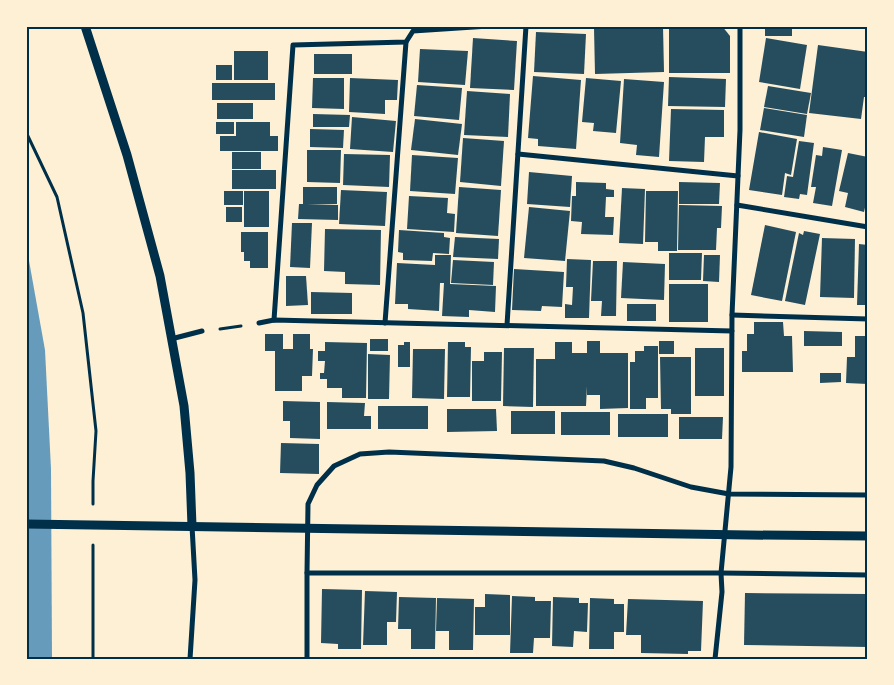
<svg xmlns="http://www.w3.org/2000/svg" width="894" height="685" font-family="'DM Sans',sans-serif">
	<style>
		.water { fill: #669bbc }
		.building { fill: #264d5e }
		.lines { fill: none; stroke-linecap: round; stroke-linejoin: round }
		.path { stroke: #003049; stroke-width: 3 }
		.minor { stroke: #003049; stroke-width: 5 }
		.tertiary { stroke: #003049; stroke-width: 9 }
		.neatline { fill: none; stroke: #003049; stroke-width: 2 }
	</style>
	<rect width="100%" height="100%" fill="#fdf0d5"/>
	<polygon class="water" points="26,244 45,350 51,469 52,659 26,659"/>
	<g class="building">
		<polygon points="663,26 664,72 595,74 594,28"/>
		<polygon points="669,26 722,26 730,36 730,73 669,73"/>
		<rect x="765" y="26" width="27" height="10"/>
		<polygon points="536,32 586,34 584,74 534,72"/>
		<polygon points="473,38 517,41 514,90 470,88"/>
		<polygon points="766,38 807,45 800,89 759,82"/>
		<polygon points="818,45 868,52 868,97 864,97 861,119 809,113"/>
		<polygon points="420,49 468,51 465,85 418,82"/>
		<rect x="234" y="51" width="34" height="29"/>
		<rect x="314" y="54" width="38" height="20"/>
		<rect x="216" y="65" width="16" height="15"/>
		<polygon points="533,76 581,80 576,149 538,146 538,139 528,138"/>
		<polygon points="669,77 726,79 725,107 668,106"/>
		<polygon points="313,78 344,78 344,109 312,108"/>
		<polygon points="350,78 398,80 397,100 385,100 385,114 349,112"/>
		<polygon points="586,78 621,81 616,133 593,131 594,123 582,122"/>
		<polygon points="624,79 664,82 659,157 636,155 637,145 620,143"/>
		<rect x="212" y="83" width="63" height="17"/>
		<polygon points="417,85 462,88 459,120 414,116"/>
		<polygon points="768,86 811,93 807,114 764,107"/>
		<polygon points="467,91 510,94 508,137 464,135"/>
		<rect x="217" y="103" width="36" height="16"/>
		<polygon points="764,108 807,115 804,137 760,130"/>
		<polygon points="671,109 724,110 724,137 705,137 704,162 669,161"/>
		<polygon points="313,114 350,115 349,127 313,127"/>
		<polygon points="352,117 396,121 393,152 350,149"/>
		<polygon points="415,119 462,124 458,155 411,150"/>
		<rect x="216" y="122" width="18" height="12"/>
		<polygon points="236,122 270,122 270,136 278,136 278,151 220,151 220,136 236,136"/>
		<polygon points="310,129 344,130 343,148 310,147"/>
		<polygon points="759,132 797,139 791,175 785,173 782,195 749,190"/>
		<polygon points="463,138 504,141 501,186 460,182"/>
		<polygon points="799,141 814,143 807,195 800,194 799,199 784,197 787,176 793,177"/>
		<polygon points="823,147 842,150 832,206 813,203 816,187 811,187 816,155 822,156"/>
		<polygon points="307,150 341,150 340,183 307,182"/>
		<rect x="232" y="152" width="29" height="17"/>
		<polygon points="848,153 868,157 868,194 864,212 845,207 848,193 839,191"/>
		<polygon points="344,154 390,155 389,187 343,185"/>
		<polygon points="412,155 458,158 455,194 410,191"/>
		<rect x="232" y="170" width="44" height="19"/>
		<polygon points="529,172 572,176 570,207 527,204"/>
		<polygon points="576,182 606,183 606,189 614,190 614,197 600,197 606,197 605,217 614,217 613,235 581,234 582,222 571,221 572,196 576,196"/>
		<polygon points="679,182 720,183 719,204 679,204"/>
		<polygon points="303,187 337,187 337,204 307,204 338,205 338,220 298,219 299,204 303,204"/>
		<polygon points="459,187 501,190 498,236 456,233"/>
		<polygon points="622,188 645,189 643,244 619,243"/>
		<polygon points="341,190 387,192 385,226 339,224"/>
		<rect x="224" y="191" width="19" height="14"/>
		<rect x="244" y="191" width="25" height="36"/>
		<polygon points="646,191 678,191 677,251 658,251 658,242 645,242"/>
		<polygon points="409,196 448,198 447,213 455,214 454,232 407,229"/>
		<polygon points="679,205 722,206 721,228 717,228 716,250 678,250"/>
		<rect x="226" y="207" width="16" height="15"/>
		<polygon points="529,207 570,211 565,261 524,258"/>
		<polygon points="292,223 312,223 310,268 290,267"/>
		<polygon points="765,225 796,232 782,301 751,295"/>
		<polygon points="325,229 381,230 380,285 345,284 345,272 324,271"/>
		<polygon points="399,230 444,233 444,237 450,238 449,254 433,253 432,261 403,260 403,253 398,252"/>
		<polygon points="804,231 820,234 805,305 785,301 799,233 803,235"/>
		<polygon points="241,232 268,232 268,268 250,268 250,261 244,261 244,252 241,252"/>
		<polygon points="455,237 499,239 498,259 453,257"/>
		<polygon points="822,238 855,239 854,298 820,297"/>
		<polygon points="859,244 868,245 868,305 857,305"/>
		<polygon points="669,253 702,253 701,280 669,280"/>
		<polygon points="435,255 451,255 450,284 496,286 495,312 469,310 469,317 442,316 444,283 440,283 439,311 408,309 408,304 395,304 397,263 435,265"/>
		<polygon points="704,255 720,255 719,282 703,281"/>
		<polygon points="567,259 591,260 589,318 565,318 565,304 572,305 573,287 566,287"/>
		<polygon points="453,260 494,262 493,285 451,283"/>
		<polygon points="593,261 617,261 616,316 601,316 602,301 591,301"/>
		<polygon points="623,262 665,264 664,300 621,298"/>
		<polygon points="514,269 564,272 562,307 542,306 541,311 512,310"/>
		<polygon points="286,276 306,276 308,305 286,306"/>
		<rect x="669" y="284" width="39" height="38"/>
		<polygon points="311,292 352,293 352,314 311,314"/>
		<rect x="627" y="304" width="29" height="17"/>
		<polygon points="754,322 783,322 784,336 792,336 793,372 742,372 742,351 747,351 747,334 754,334"/>
		<polygon points="804,331 842,332 842,346 804,346"/>
		<polygon points="265,334 283,334 283,349 293,349 293,334 310,334 310,349 313,349 312,376 302,376 302,391 275,391 275,351 265,351"/>
		<polygon points="855,336 868,336 868,384 846,383 847,357 855,357"/>
		<rect x="370" y="339" width="18" height="12"/>
		<polygon points="587,341 600,341 600,353 628,353 628,408 600,409 600,395 587,395 587,386 586,406 536,406 536,359 555,359 555,342 572,342 572,353 587,353"/>
		<rect x="659" y="341" width="15" height="13"/>
		<polygon points="325,342 367,343 366,398 342,398 342,388 327,388 327,379 320,379 320,373 324,373 325,361 318,361 318,351 325,351"/>
		<polygon points="404,342 410,342 410,367 398,367 398,345 404,345"/>
		<polygon points="448,342 465,342 465,347 471,347 470,397 447,397"/>
		<polygon points="644,346 658,346 658,398 646,398 646,409 630,409 630,362 635,362 635,351 644,351"/>
		<polygon points="504,348 534,348 533,407 503,406"/>
		<rect x="695" y="348" width="29" height="48"/>
		<polygon points="413,349 445,349 444,399 412,398"/>
		<polygon points="484,352 502,352 501,401 472,401 472,361 484,361"/>
		<polygon points="368,354 390,355 389,399 368,399"/>
		<polygon points="660,357 691,357 691,414 671,414 671,409 661,409"/>
		<polygon points="820,373 841,373 841,382 820,383"/>
		<polygon points="283,401 320,402 320,439 290,438 290,421 283,421"/>
		<polygon points="327,402 365,403 364,416 371,416 371,429 327,429"/>
		<rect x="378" y="406" width="50" height="23"/>
		<polygon points="447,409 496,409 497,431 447,432"/>
		<rect x="511" y="411" width="44" height="23"/>
		<rect x="561" y="412" width="49" height="23"/>
		<rect x="618" y="414" width="50" height="23"/>
		<polygon points="679,417 723,417 722,439 679,439"/>
		<polygon points="281,443 319,444 319,474 280,473"/>
		<polygon points="322,589 362,590 361,649 338,649 338,644 321,643"/>
		<polygon points="365,591 397,592 396,622 387,622 387,645 363,645"/>
		<polygon points="745,593 868,594 868,647 744,645"/>
		<polygon points="485,594 510,595 510,635 475,635 475,607 485,607"/>
		<polygon points="512,596 535,597 535,601 551,601 550,638 534,638 533,653 510,653"/>
		<polygon points="399,597 436,598 435,649 411,649 411,629 398,629"/>
		<polygon points="553,597 579,598 579,603 588,603 587,632 574,631 573,647 552,646"/>
		<polygon points="437,598 474,599 473,650 449,650 449,631 436,631"/>
		<polygon points="590,598 614,599 614,604 624,604 624,632 614,632 614,649 589,649"/>
		<polygon points="628,599 703,601 701,651 688,651 688,654 641,653 641,635 626,635"/>
	</g>
	<g class="lines">
		<g class="path">
			<polyline points="26,132 57,197 83,313 96,431 93,481 93,504"/>
			<polyline points="220,329 241,326"/>
			<polyline points="93,659 93,545"/>
		</g>
		<g class="minor">
			<polyline points="518,154 738,176"/>
			<polyline points="737,205 868,227"/>
			<polyline points="732,315 868,319"/>
			<polyline points="274,320 293,45 406,42 413,31 489,26"/>
			<polyline points="259,323 274,320 732,331"/>
			<polyline points="385,323 406,42"/>
			<polyline points="507,325 526,26"/>
			<polyline points="171,339 202,331"/>
			<polyline points="307,573 308,504 317,485 334,466 360,454 389,452 604,461 634,468 691,487 729,494 868,495"/>
			<polyline points="190,659 195,580 192,526"/>
			<polyline points="307,659 307,573 721,573 868,575"/>
			<polyline points="715,659 722,592 721,573 731,467 732,315 740,130 740,26"/>
		</g>
		<g class="tertiary">
			<polyline points="85,26 127,155 160,276 184,406 190,473 192,526"/>
			<polyline points="26,524 748,535 868,536"/>
		</g>
	</g>
	<rect width="894" height="685" fill="none" stroke="#fdf0d5" stroke-width="55"/>
	<rect x="28" y="28" width="838" height="630" class="neatline"/>
</svg>
